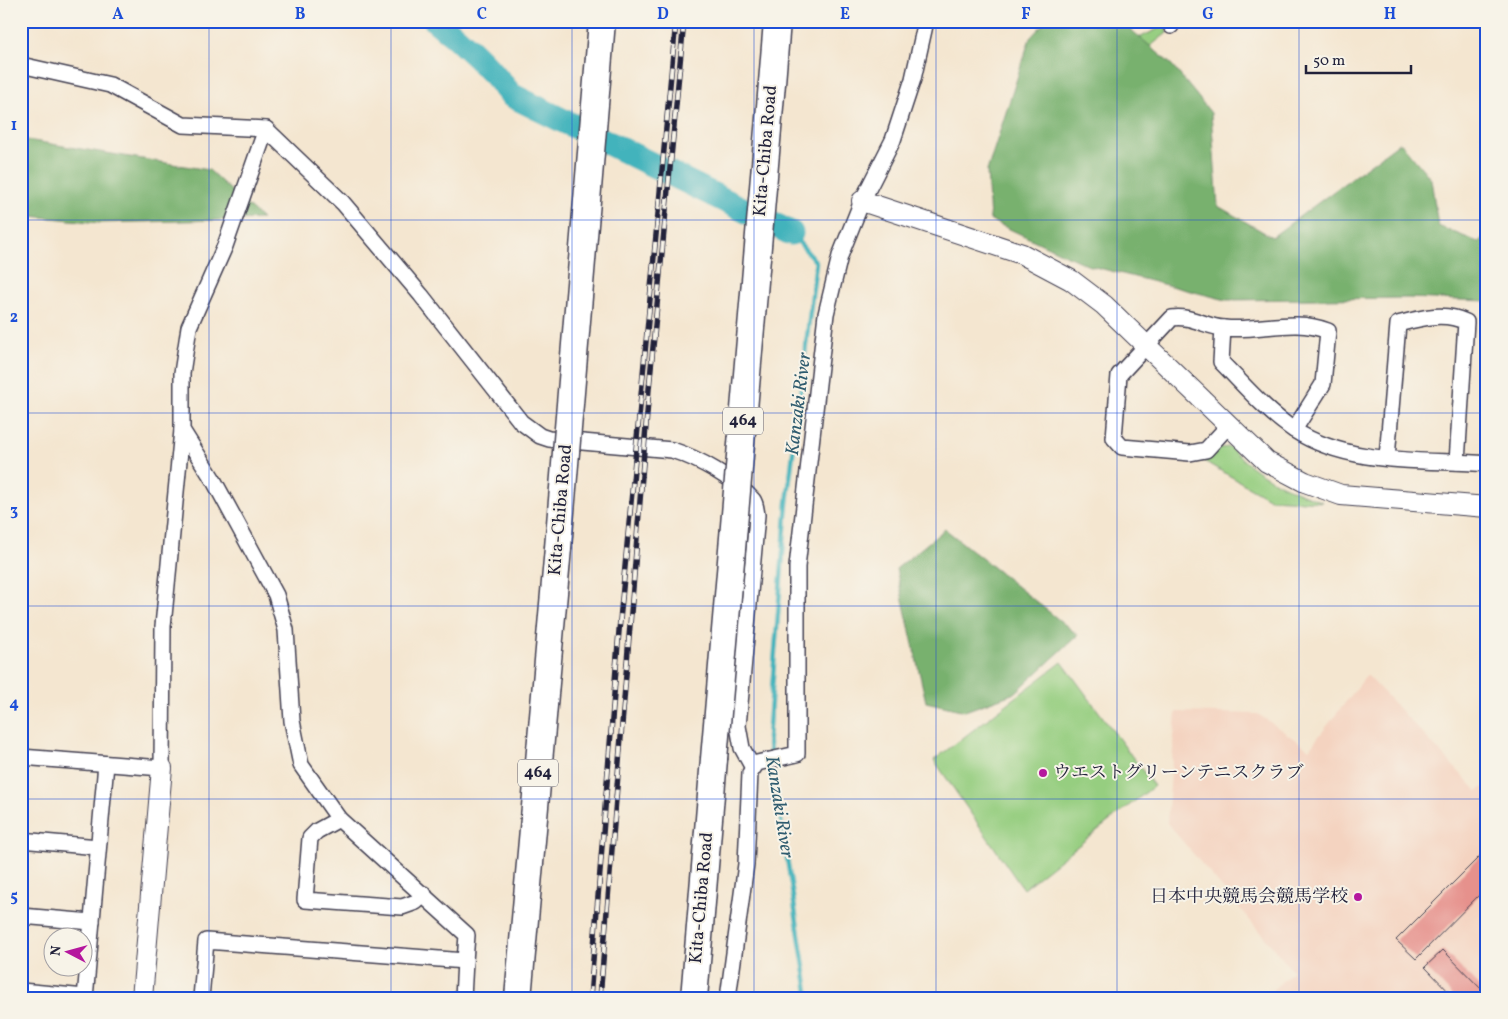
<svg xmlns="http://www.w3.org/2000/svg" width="1508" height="1019" font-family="Vollkorn,'Noto Serif JP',serif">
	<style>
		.built { fill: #f4d3c0 }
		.green { fill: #96ce80; stroke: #5c785e }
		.forest { fill: #78b16e; stroke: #4d6a54 }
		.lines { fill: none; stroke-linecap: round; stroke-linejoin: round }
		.stream { stroke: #43b3bc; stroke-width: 4.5 }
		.river { stroke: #43b3bc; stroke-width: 25 }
		.building { fill: #e6918c }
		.street-casing { stroke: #423f51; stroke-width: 18 }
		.secondary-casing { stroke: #423f51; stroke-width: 22 }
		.highway-casing { stroke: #423f51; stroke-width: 29 }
		.street { stroke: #fff; stroke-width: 15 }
		.secondary { stroke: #fff; stroke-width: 20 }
		.highway { stroke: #fff; stroke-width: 26 }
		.rail-casing { stroke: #22223b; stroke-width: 5.5 }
		.rail { stroke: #f7f3e8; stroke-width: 4; stroke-dasharray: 11; stroke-linecap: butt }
		.highway-bridge-casing { stroke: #423f51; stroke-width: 29; stroke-linecap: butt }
		.highway-bridge { stroke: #fff; stroke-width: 26 }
		.grid { fill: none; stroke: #1d4ed8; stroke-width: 1; stroke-opacity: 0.55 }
		.poi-dot { fill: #b5179e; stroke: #f7f3e8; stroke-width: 2 }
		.labels { text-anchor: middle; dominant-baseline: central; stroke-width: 4; stroke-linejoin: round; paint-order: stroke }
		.shield { fill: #f7f3e8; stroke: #62616f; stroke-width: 1 }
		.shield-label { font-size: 16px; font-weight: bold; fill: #22223b }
		.street-label { font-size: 18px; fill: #22223b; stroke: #f7f3e8 }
		.poi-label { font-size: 18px; fill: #22223b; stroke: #f7f3e8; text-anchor: start }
		.water-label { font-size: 19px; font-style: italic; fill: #2f5c6f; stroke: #f7f3e8 }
		.neatline { fill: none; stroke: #1d4ed8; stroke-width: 2 }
		.grid-label { font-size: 16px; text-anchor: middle; font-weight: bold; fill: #1d4ed8 }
	</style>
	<rect width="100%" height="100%" fill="#f7f3e8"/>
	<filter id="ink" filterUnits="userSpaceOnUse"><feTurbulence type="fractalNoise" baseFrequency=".02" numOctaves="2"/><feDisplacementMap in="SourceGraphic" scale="10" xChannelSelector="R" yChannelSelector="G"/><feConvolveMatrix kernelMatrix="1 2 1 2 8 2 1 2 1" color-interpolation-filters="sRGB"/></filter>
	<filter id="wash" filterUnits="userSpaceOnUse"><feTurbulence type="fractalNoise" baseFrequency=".0096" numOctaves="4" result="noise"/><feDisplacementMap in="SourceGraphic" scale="20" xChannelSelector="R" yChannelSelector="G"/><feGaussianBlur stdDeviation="1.12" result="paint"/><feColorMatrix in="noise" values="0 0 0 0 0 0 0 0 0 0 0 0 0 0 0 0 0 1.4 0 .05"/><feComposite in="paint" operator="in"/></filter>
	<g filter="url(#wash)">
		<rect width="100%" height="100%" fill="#f4e6d0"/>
		<polygon class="built" points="1367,675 1477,791 1487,785 1487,998 1264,998 1293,971 1167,823 1176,712 1258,714 1309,749"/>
		<g class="green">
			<polygon points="1166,25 1167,33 1143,52 1137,39"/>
			<path d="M1230 447C1258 477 1286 488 1323 502L1270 499 1202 460 1219 448Z"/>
			<polygon points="1062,662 1154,786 1023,889 934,760"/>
		</g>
		<g class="forest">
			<polygon points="1046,21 1121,21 1172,65 1211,113 1218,206 1272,237 1400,142 1431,179 1438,226 1478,242 1487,236 1487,301 1408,298 1226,300 1087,265 990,220 987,171 1030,38"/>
			<polygon points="21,139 209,170 262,219 100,223 21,215"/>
			<polygon points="945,529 1078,635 1015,693 965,711 926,702 896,569"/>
		</g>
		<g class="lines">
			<polyline class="stream" points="791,233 816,262 787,503 768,738 809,998"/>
			<path class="river" d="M436 21C464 43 489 67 511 95L791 233"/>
		</g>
		<g id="blocks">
			<g class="building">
				<polygon points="1487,849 1487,887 1416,959 1396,940"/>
				<polygon points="1443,950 1487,995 1487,998 1455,998 1425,967"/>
			</g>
		</g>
	</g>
	<g filter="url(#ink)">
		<use href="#blocks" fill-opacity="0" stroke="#423f51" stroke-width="1"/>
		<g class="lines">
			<g class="street-casing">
				<g id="street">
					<polyline points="1169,21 1171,26"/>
					<path d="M21 65 110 85 183 125 266 129 343 203 421 295 521 422 540 436 549 439 672 450C697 458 736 479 753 500 756 504 756 510 757 515L738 726 742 748 753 768"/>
					<path d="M1223 328 1221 362C1244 385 1266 411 1294 430 1350 466 1422 459 1487 464"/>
					<path d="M1228 426 1206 450 1190 453 1122 447 1114 438 1119 375 1172 318C1191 315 1206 327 1224 328 1260 332 1293 317 1328 331L1323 384 1294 430"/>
					<path d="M1387 458 1398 324C1421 318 1444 311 1466 322L1457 462"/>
					<polyline points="21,757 162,768 163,626 182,430"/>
					<polyline points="339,819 317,831 310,838 305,900 402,907 416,902 424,894"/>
					<polyline points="21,840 98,847"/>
					<polyline points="21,916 92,922"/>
					<polyline points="21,991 85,997"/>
					<polyline points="85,998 106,764"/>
					<polyline points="201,998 206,941 465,961 467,935 339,819 301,765 292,721 286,630 276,595 214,481 182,430 182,373 189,327 225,246 266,129"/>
					<polyline points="463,998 465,961"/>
					<polyline points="728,998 746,864 750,773 757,763 797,754 797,567 826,314 840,256 862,201 893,140 913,79 926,21"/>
				</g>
			</g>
			<g class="secondary-casing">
				<g id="secondary">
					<polyline points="862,201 1022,254 1071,280 1104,305 1267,462 1305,482 1341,495 1487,507"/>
					<polyline points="142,998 162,768"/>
				</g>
			</g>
			<g class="highway-casing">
				<g id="highway">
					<polyline points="772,83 777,21"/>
					<polyline points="518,998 558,548"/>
					<polyline points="694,998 714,759"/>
				</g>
			</g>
			<use href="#street" class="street"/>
			<use href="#secondary" class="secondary"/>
			<use href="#highway" class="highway"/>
			<g class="rail-casing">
				<g id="rail">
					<polyline points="590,998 619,631 676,21"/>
					<polyline points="600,998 649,389 684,21"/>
				</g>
			</g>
			<use href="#rail" class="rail"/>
			<g class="highway-bridge-casing">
				<g id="highway-bridge">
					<polyline points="558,548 602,21"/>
					<polyline points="714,759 772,83"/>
				</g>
			</g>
			<use href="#highway-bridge" class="highway-bridge"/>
		</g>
	</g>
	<path class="grid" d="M209 21V998M391 21V998M572 21V998M754 21V998M936 21V998M1117 21V998M1299 21V998M21 220H1487M21 413H1487M21 606H1487M21 799H1487"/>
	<g class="poi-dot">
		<circle cx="1043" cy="773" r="5"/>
		<circle cx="1358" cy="897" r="5"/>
	</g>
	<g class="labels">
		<g class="shield">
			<rect x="723" y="407.5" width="40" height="27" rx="4"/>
			<rect x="518" y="759.5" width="40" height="27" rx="4"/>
		</g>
		<g class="shield-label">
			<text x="743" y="421">464</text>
			<text x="538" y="773">464</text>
		</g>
		<g class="street-label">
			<text transform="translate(766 151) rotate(-85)">Kita-Chiba Road</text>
			<text transform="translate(561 510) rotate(-85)">Kita-Chiba Road</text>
			<text transform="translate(702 898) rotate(-85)">Kita-Chiba Road</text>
		</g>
		<g class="poi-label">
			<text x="1053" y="773">ウエストグリーンテニスクラブ</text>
			<text x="1348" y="897" text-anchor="end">日本中央競馬会競馬学校</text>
		</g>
		<g class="water-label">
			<text transform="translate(799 404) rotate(-83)">Kanzaki River</text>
			<text transform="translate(779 807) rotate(81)">Kanzaki River</text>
		</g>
	</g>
	<rect width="1508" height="1019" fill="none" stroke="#f7f3e8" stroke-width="55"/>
	<g transform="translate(68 952) rotate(276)"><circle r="24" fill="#f7f3e8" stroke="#a29fa3"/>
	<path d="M0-4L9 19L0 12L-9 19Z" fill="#b5179e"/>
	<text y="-8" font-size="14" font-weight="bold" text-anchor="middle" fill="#22223b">N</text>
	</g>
	<path d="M1306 65v8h105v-8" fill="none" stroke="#22223b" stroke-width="2.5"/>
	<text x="1313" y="65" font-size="15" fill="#22223b" stroke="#f7f3e8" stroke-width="4" paint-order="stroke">50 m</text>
	<rect x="28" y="28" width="1452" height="964" class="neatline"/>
	<g class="grid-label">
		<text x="118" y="19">A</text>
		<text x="300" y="19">B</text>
		<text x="482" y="19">C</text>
		<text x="663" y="19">D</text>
		<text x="845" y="19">E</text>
		<text x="1026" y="19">F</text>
		<text x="1208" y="19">G</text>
		<text x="1390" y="19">H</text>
		<text x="14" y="130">1</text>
		<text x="14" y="322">2</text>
		<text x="14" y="515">3</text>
		<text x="14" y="708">4</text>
		<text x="14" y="901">5</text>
	</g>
</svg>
